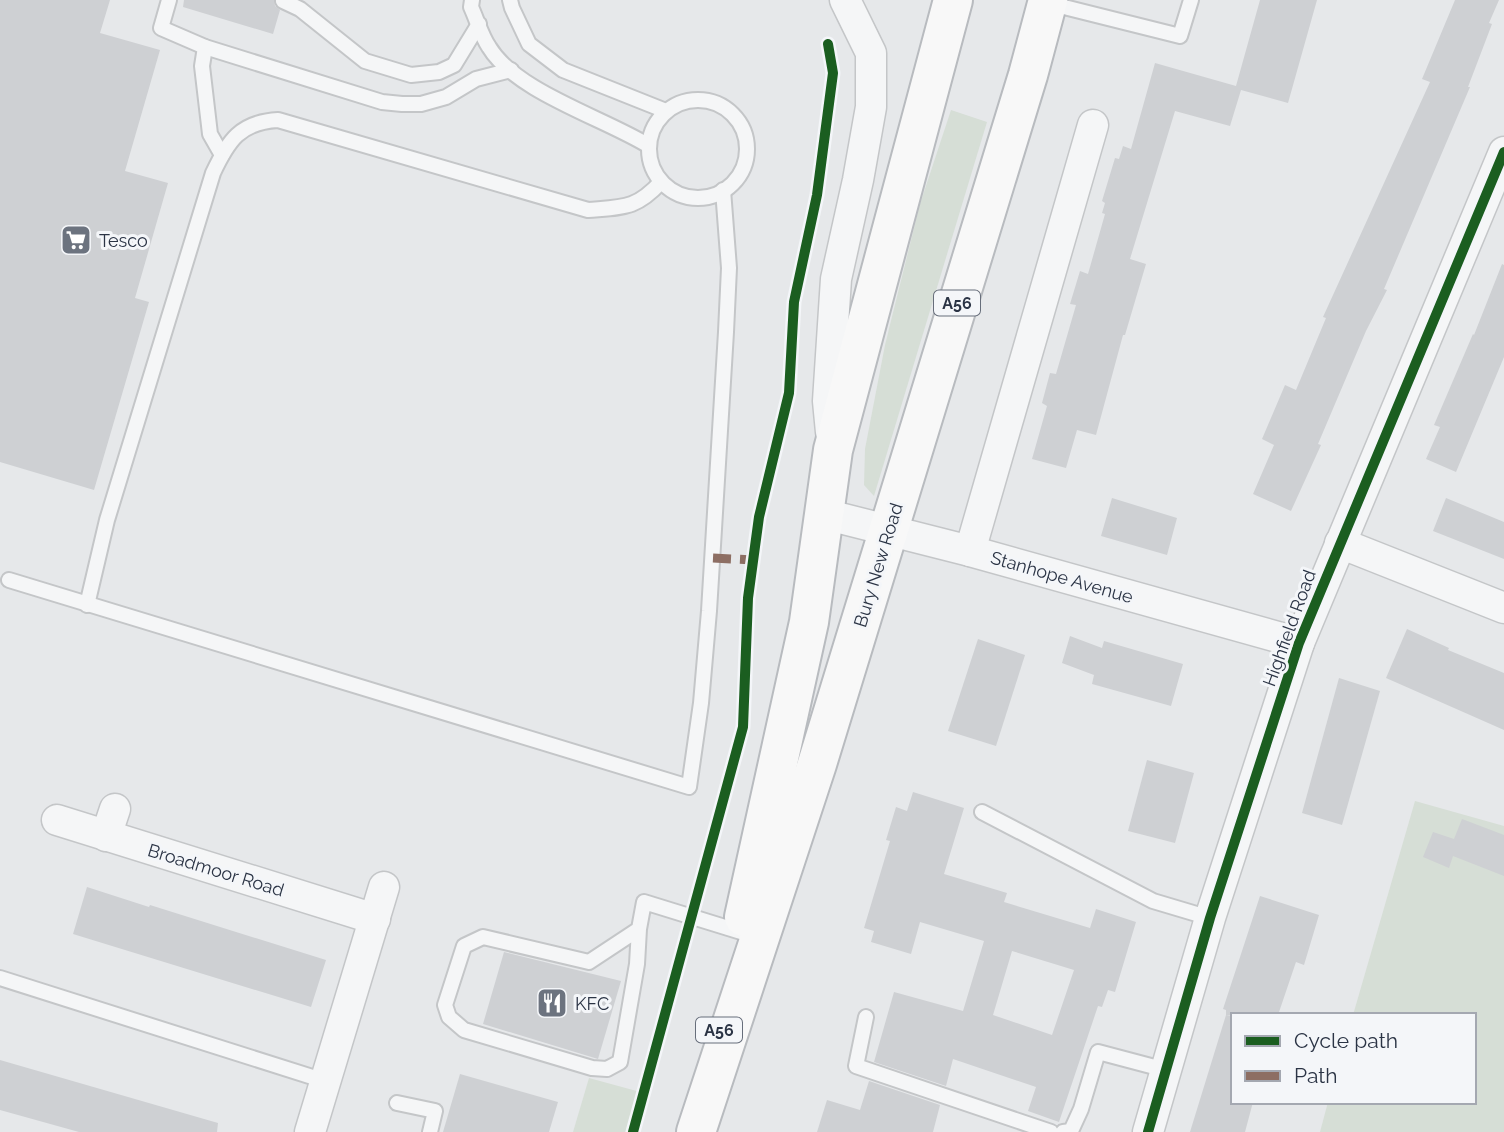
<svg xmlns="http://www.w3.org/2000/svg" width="1504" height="1132" font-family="Raleway,sans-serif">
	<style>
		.green { fill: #d6ded6 }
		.building { fill: #ced0d3; fill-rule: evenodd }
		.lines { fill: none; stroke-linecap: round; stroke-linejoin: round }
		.service-casing { stroke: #c4c6c8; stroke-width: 18 }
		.minor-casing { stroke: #c4c6c8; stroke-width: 33 }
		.trunk-casing { stroke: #b8bbbf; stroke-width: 42 }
		.service { stroke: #f5f6f7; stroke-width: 14 }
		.minor { stroke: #f5f6f7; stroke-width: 30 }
		.trunk { stroke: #f8f8f8; stroke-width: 38 }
		.quiet { stroke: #8d6e63; stroke-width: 9; stroke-dasharray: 18 9; stroke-linecap: butt }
		.cycleway-casing { stroke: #f4f6f9; stroke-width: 15 }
		.cycleway { stroke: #1b5e20; stroke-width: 10 }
		.labels { text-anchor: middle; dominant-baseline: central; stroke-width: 6; stroke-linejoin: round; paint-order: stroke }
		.shield { fill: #f4f6f9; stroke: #676e7b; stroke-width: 2 }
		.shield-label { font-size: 16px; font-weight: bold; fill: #2b3445 }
		.poi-label { font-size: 18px; fill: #2b3445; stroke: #f4f6f9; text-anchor: start }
		.street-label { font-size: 18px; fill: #2b3445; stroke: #f4f6f9 }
	</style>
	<rect width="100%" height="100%" fill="#e6e8ea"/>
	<g class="green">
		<polygon points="951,110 987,122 874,496 864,485 865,449 885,345 920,204"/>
		<polygon points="1415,801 1504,826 1504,1132 1320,1132 1328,1102 1474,1102 1474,1015 1353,1015"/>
		<polygon points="589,1078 644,1093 631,1132 573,1132"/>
	</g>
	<g class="building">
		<polygon points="0,0 110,0 100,33 160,50 125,171 168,183 135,298 149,302 94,490 0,462"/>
		<polygon points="184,0 274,0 275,6 280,10 273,34 183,7"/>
		<polygon points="1260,0 1317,0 1288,103 1241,90 1230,126 1175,111 1130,259 1146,264 1125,335 1123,335 1096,435 1077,430 1066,468 1032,459 1047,406 1042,403 1050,373 1056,374 1076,305 1070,304 1080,271 1088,274 1105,214 1102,213 1105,203 1102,201 1115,158 1119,159 1123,146 1131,149 1155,63 1236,86"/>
		<polygon points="1455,0 1499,0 1489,23 1492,24 1468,87 1470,87 1384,289 1387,290 1366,331 1318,444 1321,445 1291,511 1253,494 1274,445 1262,439 1285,385 1296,390 1326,318 1323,317 1430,82 1422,79"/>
		<polygon points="1502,264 1504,265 1504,357 1456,472 1426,459 1440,427 1434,425 1473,334 1474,335"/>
		<polygon points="1112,498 1177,518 1167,555 1101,536"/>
		<polygon points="1446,498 1504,522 1504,559 1433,531"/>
		<polygon points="1407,629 1449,648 1448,650 1504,673 1504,730 1386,678"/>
		<polygon points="1070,636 1102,648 1104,641 1183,664 1171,706 1092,684 1094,675 1062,663"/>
		<polygon points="978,639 1025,655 996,746 948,731"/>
		<polygon points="1339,678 1380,691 1342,825 1302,813"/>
		<polygon points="1147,760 1194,773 1175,843 1128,831"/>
		<path d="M913 792 964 808 944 874 1007 893 1004 902 1090 928 1096 909 1136 922 1115 992 1108 990 1102 1007 1098 1006 1059 1122 1028 1111 1036 1087 953 1059 946 1086 874 1062 894 992 963 1011 984 941 920 922 911 954 871 942 874 931 864 928 890 841 886 840 896 807 907 811ZM1012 951 1074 970 1052 1035 993 1015Z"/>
		<polygon points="1462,819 1504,835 1504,876 1453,856 1449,868 1423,857 1433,832 1454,839"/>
		<polygon points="87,887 149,907 150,905 326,960 311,1007 73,934"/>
		<polygon points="1260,896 1319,915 1304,965 1296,962 1278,1015 1226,1015 1233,1016 1233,1102 1253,1102 1245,1132 1190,1132 1226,1015 1226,1010 1223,1009"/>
		<polygon points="504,952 621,981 598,1059 483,1024"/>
		<polygon points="0,1060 218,1123 217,1132 79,1132 0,1110"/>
		<polygon points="460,1074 558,1102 549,1132 443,1132"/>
		<polygon points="869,1081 940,1105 933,1132 817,1132 827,1100 860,1110"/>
	</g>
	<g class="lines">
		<g class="service-casing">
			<g id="service">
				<polyline points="169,0 161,28 205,47 382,102 402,104 421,104 446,97 476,79 511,70"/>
				<path d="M472 0 471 7C477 20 481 35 489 47 516 92 604 118 649 146"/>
				<polyline points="510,0 512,8 529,44 563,70 666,111"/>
				<polyline points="283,1 300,9 365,61 411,75 439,72 454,65 479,24"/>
				<polyline points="1048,3 1180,36 1191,0"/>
				<polyline points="205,47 202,66 210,134 222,155"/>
				<circle cx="698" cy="149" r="49"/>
				<polyline points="9,580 689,787 701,703 709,611 726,332 729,268 723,190"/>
				<path d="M87 605 107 520 213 173C228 141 240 122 278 120L588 210C624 207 636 209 661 182"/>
				<polyline points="982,812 1153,901 1210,918"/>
				<polyline points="639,929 589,962 483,937 464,946 445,1005 449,1017 464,1030 592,1068 607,1069 620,1062 637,964 639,929 644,902 741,932"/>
				<polyline points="0,978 325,1081"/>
				<polyline points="866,1017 856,1066 1051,1132"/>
				<polyline points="397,1103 435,1111 430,1132"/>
				<polyline points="1063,1132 1071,1131 1081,1109 1098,1052 1166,1070"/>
			</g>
		</g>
		<g class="minor-casing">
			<g id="minor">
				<polyline points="831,432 828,401 836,279 858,180 871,107 871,53 845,0"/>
				<polyline points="824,514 970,551 1299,643"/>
				<polyline points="1340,543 1504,608"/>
				<polyline points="970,551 1093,125"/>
				<polyline points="57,820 375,919"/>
				<polyline points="106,836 115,809"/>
				<polyline points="310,1132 384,887"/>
				<polyline points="1148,1132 1210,918 1299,643 1504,152"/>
			</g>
		</g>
		<g class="trunk-casing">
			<g id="trunk">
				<polyline points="744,917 809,622 833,450 953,0"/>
				<polyline points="696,1132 817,764 1028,75 1048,0"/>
			</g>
		</g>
		<use href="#service" class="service"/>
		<use href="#minor" class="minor"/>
		<use href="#trunk" class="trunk"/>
		<polyline class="quiet" points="713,558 753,560"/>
		<g class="cycleway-casing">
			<g id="cycleway">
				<polyline points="633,1132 743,727 748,598 759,517 789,393 794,302 817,195 833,73 828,44"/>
				<polyline points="1148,1132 1210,918 1299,643 1504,152"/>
			</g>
		</g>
		<use href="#cycleway" class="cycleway"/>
	</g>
	<defs>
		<g id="supermarket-square" transform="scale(1.575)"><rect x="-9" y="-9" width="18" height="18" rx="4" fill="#6c737f" stroke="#f4f6f9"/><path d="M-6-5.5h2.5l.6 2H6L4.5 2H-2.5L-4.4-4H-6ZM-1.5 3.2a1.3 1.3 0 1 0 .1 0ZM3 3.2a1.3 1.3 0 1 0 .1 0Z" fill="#fff"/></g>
		<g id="restaurant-square" transform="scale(1.575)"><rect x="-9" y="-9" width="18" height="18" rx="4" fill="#6c737f" stroke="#f4f6f9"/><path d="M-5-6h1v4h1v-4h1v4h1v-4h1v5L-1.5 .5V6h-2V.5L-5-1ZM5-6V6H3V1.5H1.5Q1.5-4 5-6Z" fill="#fff"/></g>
	</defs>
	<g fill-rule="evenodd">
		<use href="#supermarket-square" x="76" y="240"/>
		<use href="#restaurant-square" x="552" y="1003"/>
	</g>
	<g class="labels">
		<g class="shield">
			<rect x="934" y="290.5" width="46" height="25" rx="5"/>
			<rect x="696" y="1017.5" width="46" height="25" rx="5"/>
		</g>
		<g class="shield-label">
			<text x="957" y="303">A56</text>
			<text x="719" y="1030">A56</text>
		</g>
		<g class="poi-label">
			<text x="99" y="240">Tesco</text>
			<text x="575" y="1003">KFC</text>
		</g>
		<g class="street-label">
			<text transform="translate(878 565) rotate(-73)">Bury New Road</text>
			<text transform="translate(1062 577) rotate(16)">Stanhope Avenue</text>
			<text transform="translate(1289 628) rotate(-70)">Highfield Road</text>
			<text transform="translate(216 870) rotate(17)">Broadmoor Road</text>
		</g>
	</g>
	<rect x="1231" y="1013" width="245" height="91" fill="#f4f6f9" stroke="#a4a8b1" stroke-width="2"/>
	<rect x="1245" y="1036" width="35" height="10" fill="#1b5e20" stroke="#a4a8b1" stroke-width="2"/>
	<text x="1294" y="1048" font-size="21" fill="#2b3445">Cycle path</text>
	<rect x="1245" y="1071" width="35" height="10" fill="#8d6e63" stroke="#a4a8b1" stroke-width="2"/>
	<text x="1294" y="1083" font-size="21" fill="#2b3445">Path</text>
</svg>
